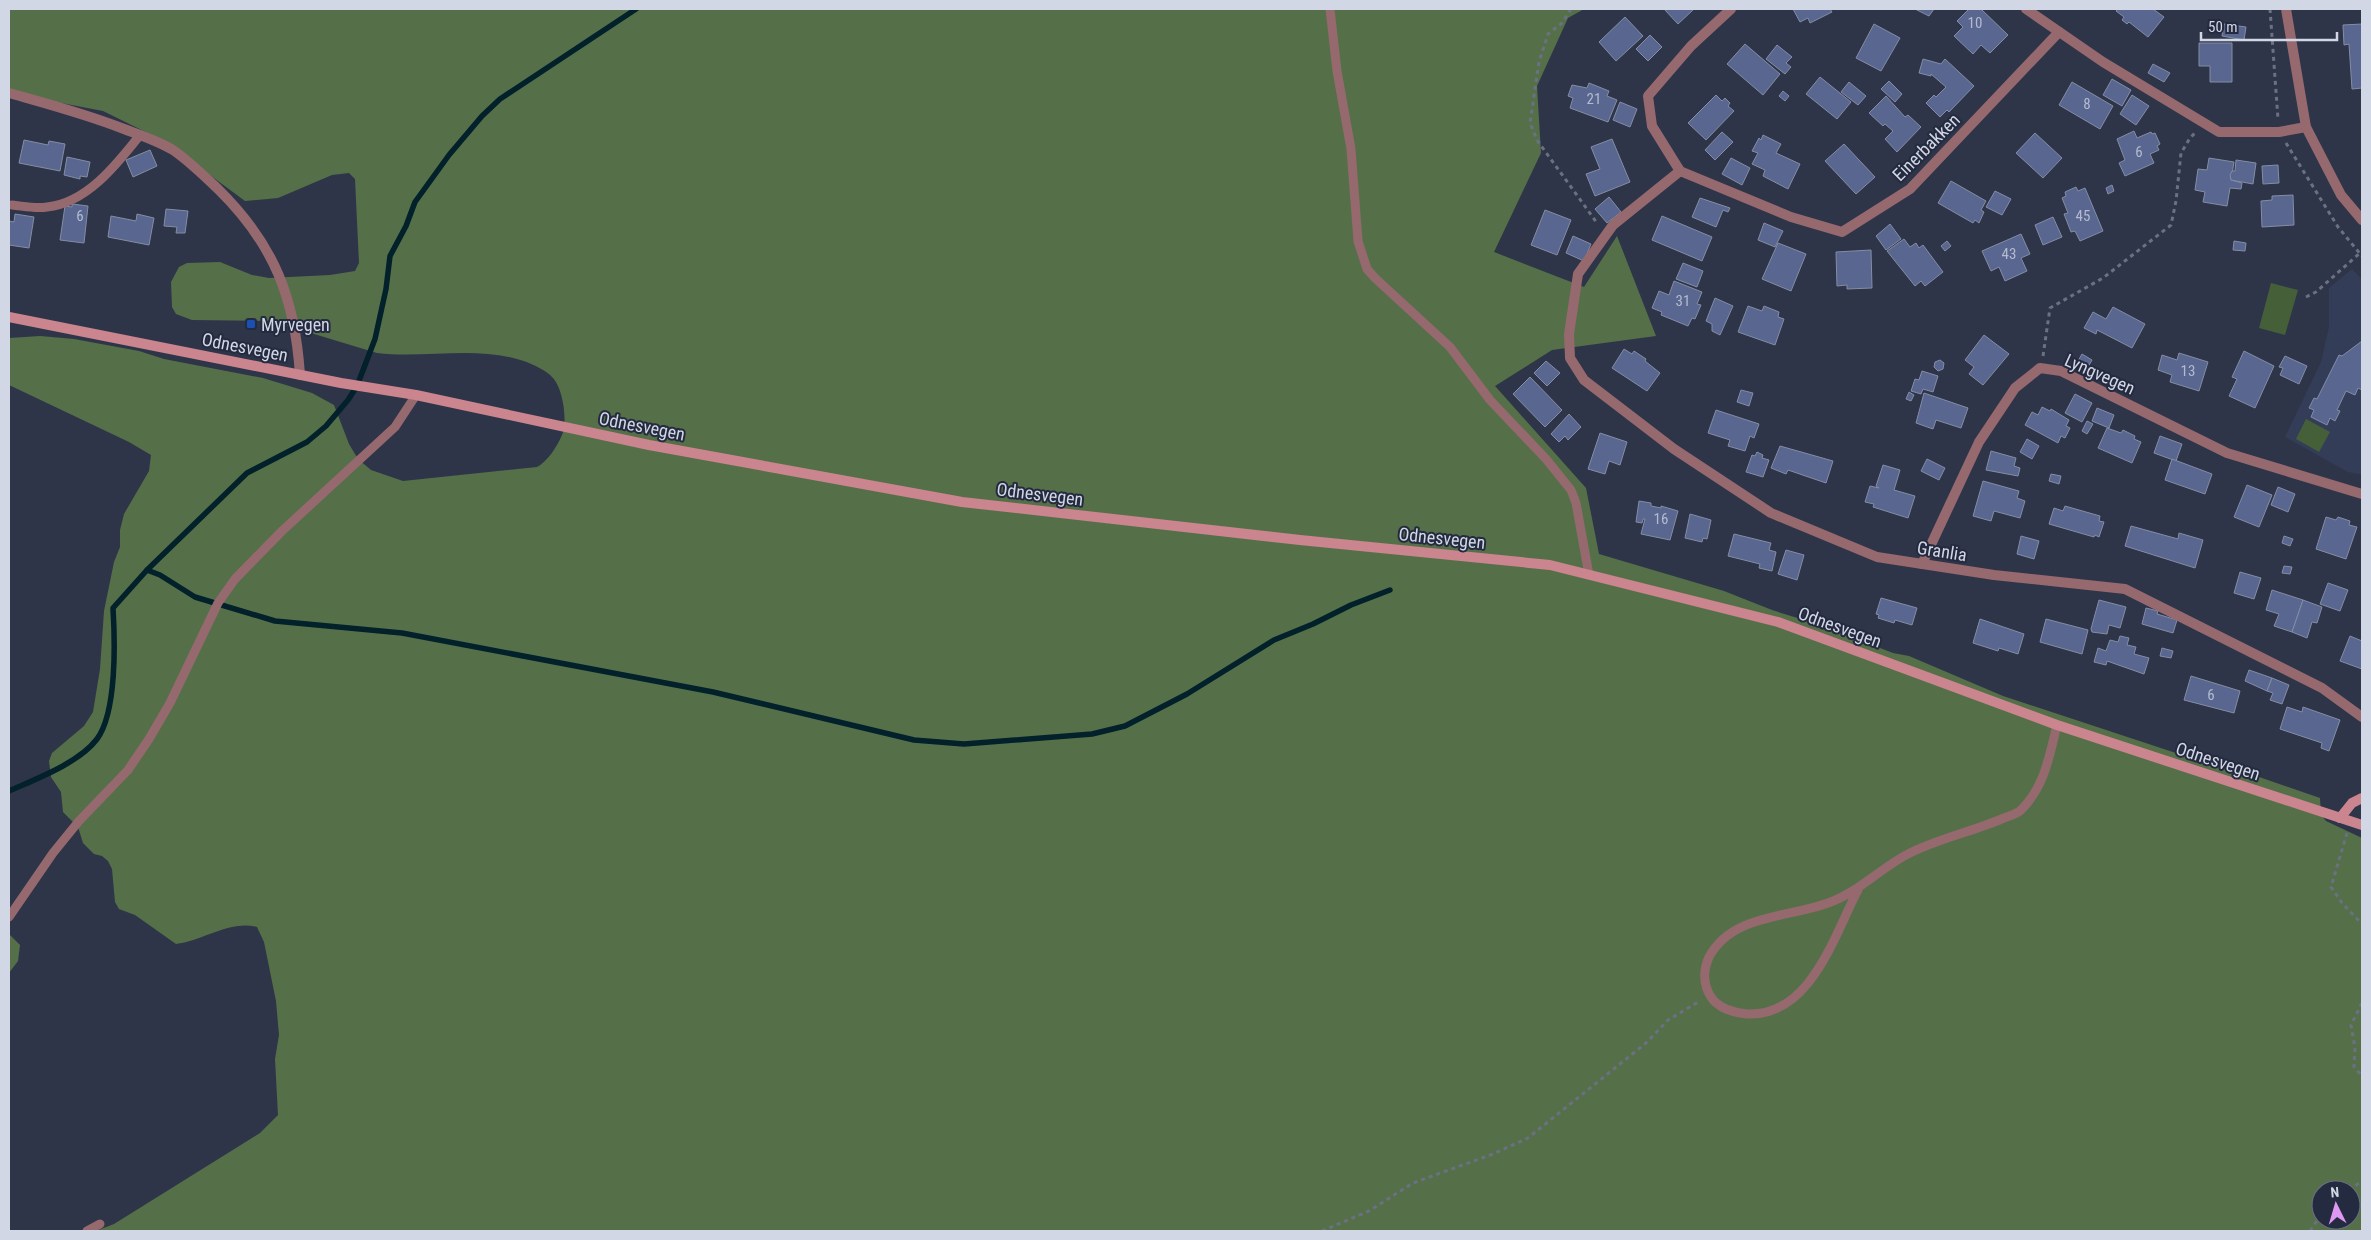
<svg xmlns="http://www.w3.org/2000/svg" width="2371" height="1240" font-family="'Roboto Condensed',sans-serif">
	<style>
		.built { fill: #343d58 }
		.green { fill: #455f39 }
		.forest { fill: #557049; fill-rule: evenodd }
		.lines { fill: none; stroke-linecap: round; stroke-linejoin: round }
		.stream { stroke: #02212b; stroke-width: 5.5 }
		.building { fill: #59668f; stroke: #848da5 }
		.path { stroke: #6b7183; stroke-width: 3; stroke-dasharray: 4 4; stroke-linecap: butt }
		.lane { stroke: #96696f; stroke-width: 9 }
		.street { stroke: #96696f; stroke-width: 10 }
		.secondary { stroke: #cb858f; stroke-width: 10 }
		.transit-dot { fill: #1a4fb4; stroke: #242a3f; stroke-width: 2 }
		.labels { text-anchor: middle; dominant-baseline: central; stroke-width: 4; stroke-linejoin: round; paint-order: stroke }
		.number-label { font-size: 15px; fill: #b4bbd0 }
		.street-label { font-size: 18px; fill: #d2d7e5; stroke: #242a3f }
		.poi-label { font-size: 18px; fill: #d2d7e5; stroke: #242a3f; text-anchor: start }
	</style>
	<rect width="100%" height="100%" fill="#2e3549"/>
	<polygon class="built" points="2352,269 2362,279 2362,474 2359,474 2348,472 2285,437 2321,362 2329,327 2329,288"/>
	<g class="green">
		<polygon points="2271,283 2298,290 2285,335 2259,328"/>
		<polygon points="2306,419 2330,432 2319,452 2296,439"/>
	</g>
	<g class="forest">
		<path d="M9 9H1584L1568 18 1537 86 1541 153 1494 252 1584 287 1617 236 1656 336 1552 350 1495 386 1586 488 1599 554 1724 591 1772 610 1820 625 1893 653 1909 656 2003 696 2191 758 2233 768 2320 798 2321 815 2326 821 2362 838V1231H96L114 1224 260 1133 278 1115 275 1059 279 1035 276 1001 264 942 257 927C229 920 203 941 176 944L135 915 119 909 115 902 112 869 108 861 102 856 94 854 83 843 78 827 63 812 61 792 51 777 49 761 52 753 84 726 93 712 100 669 104 611 114 562 120 547V530L124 514 149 471 151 455 129 442 9 385V338L40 336 74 339 139 351 164 359 263 378 312 393 334 405 349 444 358 459 371 470 403 481 537 467C547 462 557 447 562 435 568 422 563 387 552 377 547 371 536 366 529 363 481 344 427 359 377 353L271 321 192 320 176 314 172 307 171 282 179 267 187 263 220 262 252 275 269 278 330 275 355 271 359 263 355 179 349 173 332 175 278 198 245 201 164 141 103 111 9 93ZM2321 1190H2351V1220H2321Z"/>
		<polygon points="9,934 20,945 18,961 9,973"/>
	</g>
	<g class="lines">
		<g class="stream">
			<polyline points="147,570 160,575 195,597 275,621 402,633 713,692 914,740 964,744 1092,734 1125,726 1187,694 1274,640 1313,624 1351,605 1390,590"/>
			<path d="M9 791C36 779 79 763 97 739 117 712 115 641 113 608L147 570 247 473 307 442 326 426 348 400 357 386 375 339 386 289 390 256 406 226 415 202 449 155 482 116 500 99 636 9"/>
		</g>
	</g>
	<g class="building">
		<polygon points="1664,9 1694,9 1678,24"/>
		<polygon points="1793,9 1830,9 1832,12 1810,23 1808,18 1800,22"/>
		<polygon points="1915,9 1934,9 1929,16"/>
		<polygon points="1969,9 1981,9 2008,35 1990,53 1981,45 1973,54 1954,36 1963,27 1957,21"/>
		<polygon points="2118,9 2153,9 2164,17 2148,37 2129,22 2127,24 2122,20 2124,17 2116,11"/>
		<polygon points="1625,17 1643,36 1616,61 1599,42"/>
		<polygon points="1874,24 1900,38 1881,71 1856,58"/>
		<polygon points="2224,24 2246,27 2244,40 2222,36"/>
		<polygon points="2362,24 2362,88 2352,89 2349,44 2344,45 2343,25"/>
		<polygon points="1650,35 1662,47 1648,61 1636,49"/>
		<polygon points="2199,43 2232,43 2232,82 2210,82 2210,66 2199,66"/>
		<polygon points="1745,44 1780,74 1763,95 1727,64"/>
		<polygon points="1777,45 1792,57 1786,63 1791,67 1785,74 1766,59"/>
		<polygon points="1923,59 1941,64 1945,59 1974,86 1949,112 1947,110 1940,117 1926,103 1934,95 1936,97 1946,87 1931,74 1931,76 1919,73"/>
		<polygon points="2153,64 2170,73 2164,82 2148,73"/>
		<polygon points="1820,77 1851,102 1837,119 1806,94"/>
		<polygon points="2112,79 2131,90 2122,106 2103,95"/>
		<polygon points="1889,81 1902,94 1895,102 1881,89"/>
		<polygon points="1849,82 1866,96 1858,105 1841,92"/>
		<polygon points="2072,82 2113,106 2100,129 2059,105"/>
		<polygon points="1589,83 1609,91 1607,96 1617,100 1608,122 1570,108 1573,98 1568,96 1572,85 1587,88"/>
		<polygon points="1783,91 1789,96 1785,101 1779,96"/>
		<polygon points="1716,95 1722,101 1725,98 1730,103 1728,106 1734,111 1706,140 1688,123"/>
		<polygon points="2132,95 2149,106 2136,125 2120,114"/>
		<polygon points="1886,96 1905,117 1908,115 1921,127 1897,152 1885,139 1893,131 1885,124 1883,126 1869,113"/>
		<polygon points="1620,102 1637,109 1630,127 1613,120"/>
		<polygon points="2134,131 2137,138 2151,132 2152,134 2155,133 2160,144 2157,146 2159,150 2150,154 2154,163 2125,176 2119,163 2125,160 2117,139"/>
		<polygon points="1722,132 1733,142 1715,160 1705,150"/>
		<polygon points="2035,133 2062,158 2043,178 2016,153"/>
		<polygon points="1763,135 1781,144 1776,153 1800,164 1788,189 1763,176 1765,170 1752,164 1758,153 1752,151 1759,138 1761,140"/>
		<polygon points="1612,139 1630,182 1595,196 1586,174 1600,169 1591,147"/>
		<polygon points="24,140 48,145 49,141 65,144 60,171 19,163"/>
		<polygon points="1844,144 1875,177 1856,194 1825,161"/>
		<polygon points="150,150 157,166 133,177 126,160"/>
		<polygon points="67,157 90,162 87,177 80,176 80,179 64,175"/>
		<polygon points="1731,158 1750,168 1742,185 1722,174"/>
		<polygon points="2209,158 2234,162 2231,180 2242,183 2241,189 2230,188 2227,206 2203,202 2205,192 2195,190 2198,169 2207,170"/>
		<polygon points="2236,160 2256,163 2253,184 2231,180 2230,175 2232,171 2235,171"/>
		<polygon points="2278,165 2279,183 2263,184 2262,166"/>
		<polygon points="1951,181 1986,201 1981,210 1984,212 1979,223 1975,220 1973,223 1938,203"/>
		<polygon points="2112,185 2114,191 2108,194 2106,188"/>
		<polygon points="2076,187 2078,191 2085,188 2103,231 2080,241 2075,231 2071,232 2064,214 2068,213 2062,198 2066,196 2065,192"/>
		<polygon points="1995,191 2011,199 2002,215 1986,207"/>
		<polygon points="2293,195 2294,225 2262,227 2261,201 2272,200 2272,196"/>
		<polygon points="1609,197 1621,212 1607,223 1595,209"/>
		<polygon points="1700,198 1730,208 1728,212 1723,210 1716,227 1692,217"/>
		<polygon points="72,204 88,206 84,243 60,240 65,206 72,207"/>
		<polygon points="166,209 188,211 185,233 176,233 177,227 164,226"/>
		<polygon points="1545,210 1571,220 1557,255 1531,245"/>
		<polygon points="15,214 34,217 29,248 9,245 9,221 14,222"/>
		<polygon points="137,214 154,218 149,245 108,237 111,216 136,221"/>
		<polygon points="1662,216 1712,237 1702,261 1652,240"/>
		<polygon points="2053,217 2062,237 2043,245 2035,225"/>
		<polygon points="1764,223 1783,231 1775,247 1758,240"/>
		<polygon points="1890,224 1901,239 1886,250 1876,236"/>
		<polygon points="2021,234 2030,254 2021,258 2027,271 2005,281 1999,267 1991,271 1982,251"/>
		<polygon points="1573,236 1591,244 1584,261 1566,253"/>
		<polygon points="1904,239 1910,247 1916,243 1919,248 1923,245 1943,272 1925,286 1921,281 1915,286 1887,251"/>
		<polygon points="1947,241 1951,246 1945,251 1941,246"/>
		<polygon points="2234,241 2246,243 2245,251 2233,250"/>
		<polygon points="1778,243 1806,254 1791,291 1762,279"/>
		<polygon points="1871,250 1872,288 1847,289 1847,285 1837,286 1836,252"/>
		<polygon points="1683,263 1703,271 1697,287 1676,279"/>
		<polygon points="1674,281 1702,292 1697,304 1701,305 1695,319 1692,318 1688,326 1661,315 1662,312 1652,308 1659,291 1669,295"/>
		<polygon points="1715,298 1733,306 1720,335 1712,331 1712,324 1706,321"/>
		<polygon points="1748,306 1762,311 1764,306 1779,312 1778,317 1784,319 1775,345 1738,332"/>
		<polygon points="2113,307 2145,324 2132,348 2101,332 2097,330 2096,334 2084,328 2093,312 2106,319"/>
		<polygon points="1984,335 2009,354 1983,385 1969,374 1974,367 1965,360"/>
		<polygon points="2362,341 2362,390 2358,388 2355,395 2346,391 2337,410 2340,411 2335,421 2330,418 2327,425 2311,417 2314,410 2309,408 2314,398 2317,399 2339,355 2342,356"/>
		<polygon points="1624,349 1632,354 1634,351 1646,359 1645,361 1660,373 1647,391 1612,368"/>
		<polygon points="2244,351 2274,366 2255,408 2229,396 2237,379 2232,377"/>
		<polygon points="2179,353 2208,362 2199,391 2170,382 2172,375 2158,370 2162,355 2177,360"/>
		<polygon points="2082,354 2092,360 2088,367 2078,361"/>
		<polygon points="2285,356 2307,366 2299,384 2280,375 2283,368 2279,367"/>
		<polygon points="1940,360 1944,363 1943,369 1938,371 1934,367 1935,362"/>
		<polygon points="1546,361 1560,373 1547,386 1534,373"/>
		<polygon points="1922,371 1938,376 1933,392 1923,389 1921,394 1911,391 1915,379 1919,380"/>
		<polygon points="1530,377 1562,410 1545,427 1513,394"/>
		<polygon points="1741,390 1753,393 1749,406 1737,402"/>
		<polygon points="1909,392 1914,395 1911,401 1906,399"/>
		<polygon points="1924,393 1968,408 1961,428 1936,420 1933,429 1916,423"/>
		<polygon points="2075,394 2092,403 2082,422 2065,413"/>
		<polygon points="2042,407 2050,411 2051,409 2069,420 2066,426 2070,428 2065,438 2061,436 2058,443 2025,425 2032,412 2038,415"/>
		<polygon points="2097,408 2114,415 2109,428 2092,421"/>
		<polygon points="1716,410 1759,424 1754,438 1750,436 1745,451 1728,446 1730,440 1708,433"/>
		<polygon points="1569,414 1581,427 1568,440 1565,436 1559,442 1551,434"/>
		<polygon points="2087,421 2093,424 2087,434 2082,431"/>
		<polygon points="2107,428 2121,433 2123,430 2135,436 2134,439 2141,442 2132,463 2098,448"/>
		<polygon points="1600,433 1627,442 1620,465 1609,461 1605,474 1588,469"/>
		<polygon points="2160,436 2182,444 2176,461 2154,453"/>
		<polygon points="2027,439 2039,446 2032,459 2020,452"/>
		<polygon points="1780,446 1833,461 1826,483 1788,470 1786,474 1771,468"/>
		<polygon points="1991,451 2016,458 2014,466 2020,468 2018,476 1986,470"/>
		<polygon points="1757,452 1763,455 1762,458 1769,460 1763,477 1746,472 1752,455 1755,456"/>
		<polygon points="1927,459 1945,468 1939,480 1921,471"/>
		<polygon points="2172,459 2212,474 2205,494 2165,480"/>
		<polygon points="1883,465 1900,470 1894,490 1915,496 1908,518 1873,507 1874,504 1865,502 1870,486 1879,488 1876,486"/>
		<polygon points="2051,474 2061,476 2059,484 2049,481"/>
		<polygon points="1983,481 2019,491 2017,498 2025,501 2020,518 1994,511 1991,521 1973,516"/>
		<polygon points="2247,485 2272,495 2259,527 2234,517"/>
		<polygon points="2278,487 2295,494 2288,512 2271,505"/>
		<polygon points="1639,501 1651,503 1651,506 1661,508 1661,506 1678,511 1670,540 1641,534 1645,519 1643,519 1642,523 1636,522"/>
		<polygon points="2065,506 2100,516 2099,521 2104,522 2099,537 2095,535 2094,537 2049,524 2054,508 2063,511"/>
		<polygon points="1690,514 1711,520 1707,539 1703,538 1702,542 1685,538"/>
		<polygon points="2326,517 2336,520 2338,517 2350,521 2349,525 2357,527 2346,559 2316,549"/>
		<polygon points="2131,526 2178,539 2179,533 2203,540 2195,568 2125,546"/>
		<polygon points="1734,534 1771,543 1769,550 1776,552 1772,571 1759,568 1760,564 1728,556"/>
		<polygon points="2021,536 2039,541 2034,559 2017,554"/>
		<polygon points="2284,536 2293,539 2290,546 2282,543"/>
		<polygon points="1786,550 1804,555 1797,580 1778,574"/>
		<polygon points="2284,566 2292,567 2290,574 2282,573"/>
		<polygon points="2240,572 2261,578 2254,599 2234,593"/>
		<polygon points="2328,583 2348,590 2340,611 2320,604"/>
		<polygon points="2272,590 2303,600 2292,632 2274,626 2279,614 2266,610"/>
		<polygon points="1881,598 1917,608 1912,625 1895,620 1894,623 1878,618 1879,615 1876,614"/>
		<polygon points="2099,600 2126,607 2120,628 2109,625 2107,634 2092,632 2091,629"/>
		<polygon points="2303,600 2322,607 2317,623 2312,622 2307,638 2292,632"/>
		<polygon points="2146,608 2158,611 2157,614 2177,620 2173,633 2142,624"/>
		<polygon points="1980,619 2024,634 2018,654 1999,648 1998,651 1973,643"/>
		<polygon points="2046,619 2088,630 2082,654 2040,642"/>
		<polygon points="2120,636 2129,638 2127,645 2136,647 2134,654 2149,658 2144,674 2107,661 2106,665 2094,662 2098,648 2106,651 2110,640 2118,642"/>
		<polygon points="2350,636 2362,641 2362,669 2340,661"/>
		<polygon points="2162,648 2173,651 2171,658 2160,656"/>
		<polygon points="2249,670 2272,678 2267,691 2245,681"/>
		<polygon points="2191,676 2240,691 2234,713 2184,700"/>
		<polygon points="2272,678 2289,685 2282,704 2270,700 2273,693 2267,691"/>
		<polygon points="2287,707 2302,712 2303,707 2340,720 2329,751 2321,748 2322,743 2280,729"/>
	</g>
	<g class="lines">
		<g class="path">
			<polyline points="1571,9 1562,23 1548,34 1539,62 1530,123 1537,140 1597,223"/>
			<polyline points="2270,9 2278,119"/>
			<polyline points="2286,143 2338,227 2362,256"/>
			<polyline points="2306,297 2316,292 2360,253"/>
			<polyline points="2043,356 2050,308 2103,278 2171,225 2176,201 2181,153 2190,138 2196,132"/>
			<polyline points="2347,833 2331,887 2342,903 2362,924"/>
			<polyline points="2362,1003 2351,1025 2355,1048 2354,1067 2362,1076"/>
			<polyline points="2349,1190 2362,1181"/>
			<polyline points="1322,1231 1369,1211 1413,1183 1493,1154 1528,1138 1646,1043 1668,1020 1700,1001"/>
			<polyline points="2310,1231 2321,1215"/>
		</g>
		<g class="lane">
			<polyline points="1330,9 1337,71 1351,149 1358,241 1367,269 1375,278 1450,347 1490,400 1546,459 1571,490 1576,503 1589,575"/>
			<path d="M12 205C23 206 35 209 47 207 87 203 117 164 140 135"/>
			<path d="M1858 890C1834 935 1811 1017 1747 1014 1734 1013 1718 1008 1711 997 1703 985 1703 970 1709 957 1732 914 1788 918 1828 903 1860 892 1882 866 1912 852 1941 838 1974 831 2004 818 2009 816 2017 814 2021 810 2045 786 2049 757 2057 725"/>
			<polyline points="9,917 53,853 79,821 128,770 149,739 170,703 218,603 235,579 282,531 395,427 416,395"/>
			<polyline points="87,1231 100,1224"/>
		</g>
		<g class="street">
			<polyline points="1731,9 1691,46 1648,96 1652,126 1680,171 1791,217 1842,232 1910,189 2059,32"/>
			<polyline points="2026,9 2103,62 2219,132 2279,132 2306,127"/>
			<polyline points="2286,9 2306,127 2341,195 2362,220"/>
			<path d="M9 93C48 104 86 114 124 129 140 135 158 141 173 150 189 161 204 176 218 189 274 244 295 298 300 375"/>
			<polyline points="1680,171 1613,225 1578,274 1569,334 1570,358 1584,380 1674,449 1771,513 1877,557 1994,575 2125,589 2322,688 2362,717"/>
			<polyline points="1922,564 1979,442 2015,388 2040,368 2061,371 2227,453 2362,494"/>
		</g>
		<g class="secondary">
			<polyline points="9,317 341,383 416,395 649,445 962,502 1300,540 1550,565 1778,622 2057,725 2362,825"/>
			<polyline points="2340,818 2352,803 2362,798"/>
		</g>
	</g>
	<rect class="transit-dot" x="246" y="319" width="10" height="10" rx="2.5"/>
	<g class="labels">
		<g class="number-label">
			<text x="1975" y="23">10</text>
			<text x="1594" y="99">21</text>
			<text x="2087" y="104">8</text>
			<text x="2139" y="152">6</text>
			<text x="80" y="216">6</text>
			<text x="2083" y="216">45</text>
			<text x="2009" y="254">43</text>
			<text x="1683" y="301">31</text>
			<text x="2188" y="371">13</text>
			<text x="1661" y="519">16</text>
			<text x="2211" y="695">6</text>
		</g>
		<g class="street-label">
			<text transform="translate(1926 147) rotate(-45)">Einerbakken</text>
			<text transform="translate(245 347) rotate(11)">Odnesvegen</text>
			<text transform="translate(2100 374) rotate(24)">Lyngvegen</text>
			<text transform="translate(642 426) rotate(11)">Odnesvegen</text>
			<text transform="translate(1040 494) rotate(7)">Odnesvegen</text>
			<text transform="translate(1442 538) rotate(6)">Odnesvegen</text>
			<text transform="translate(1942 551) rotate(9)">Granlia</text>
			<text transform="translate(1840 627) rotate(20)">Odnesvegen</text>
			<text transform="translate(2218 761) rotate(18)">Odnesvegen</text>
		</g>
		<g class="poi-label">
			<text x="261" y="324">Myrvegen</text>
		</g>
	</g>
	<rect width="2371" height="1240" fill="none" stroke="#d2d7e5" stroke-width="20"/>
	<g transform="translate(2336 1205) rotate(355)"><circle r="24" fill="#242a3f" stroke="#6a6f81"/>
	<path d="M0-4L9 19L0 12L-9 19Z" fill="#de98f2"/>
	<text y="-8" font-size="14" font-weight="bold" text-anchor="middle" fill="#d2d7e5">N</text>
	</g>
	<path d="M2201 32v8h136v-8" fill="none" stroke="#d2d7e5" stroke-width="2.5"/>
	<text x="2208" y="32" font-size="15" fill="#d2d7e5" stroke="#242a3f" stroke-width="4" paint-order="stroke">50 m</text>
</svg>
